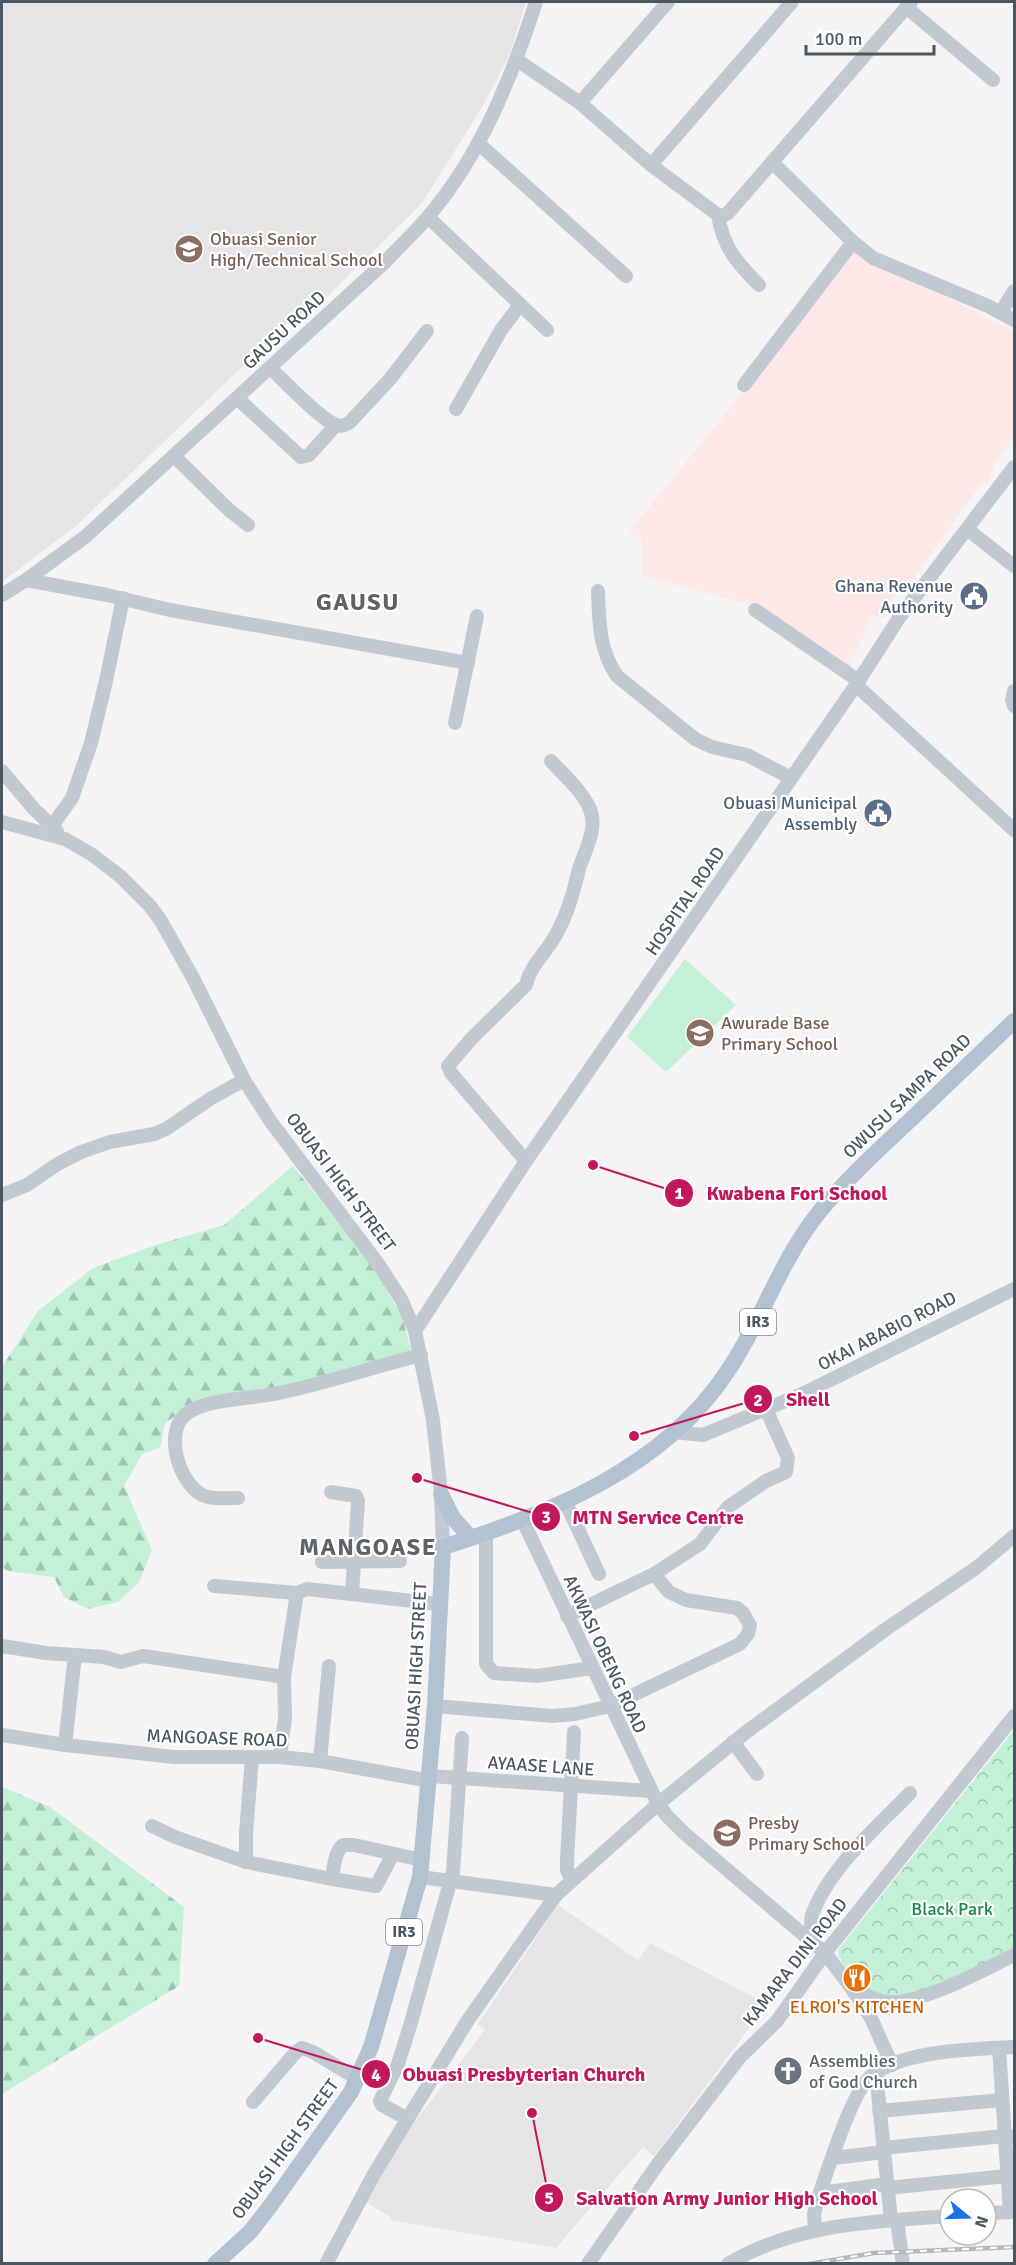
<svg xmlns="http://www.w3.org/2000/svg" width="1016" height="2265" font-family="Signika,sans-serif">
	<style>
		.education { fill: #e6e4e5 }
		.medical { fill: #fce8e6 }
		.grass { fill: #c3f1d5 }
		.forest { fill: url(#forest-firs) }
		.park { fill: url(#park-crowns) }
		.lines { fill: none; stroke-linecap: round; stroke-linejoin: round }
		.minor { stroke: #c1cad2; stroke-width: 14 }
		.major { stroke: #b3c2d1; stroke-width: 16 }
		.rail-casing { stroke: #b5b8bd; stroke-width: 4.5 }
		.rail { stroke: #fff; stroke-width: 2; stroke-dasharray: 7; stroke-linecap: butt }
		.labels { text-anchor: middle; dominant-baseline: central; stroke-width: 4.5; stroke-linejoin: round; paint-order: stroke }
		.shield { fill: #fff; stroke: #808990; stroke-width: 1.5 }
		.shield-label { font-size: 16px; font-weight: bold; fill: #4a5661 }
		.education-label { font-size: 18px; fill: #785e54; stroke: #fff; text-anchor: start }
		.street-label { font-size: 18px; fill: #4a5661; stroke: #fff }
		.service-label { font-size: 18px; fill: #4e5e75; stroke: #fff; text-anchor: end }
		.park-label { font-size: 18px; fill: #17864f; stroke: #fff }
		.food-label { font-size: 18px; fill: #c56008; stroke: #fff }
		.worship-label { font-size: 18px; fill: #5b616d; stroke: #fff; text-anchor: start }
		.district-label { font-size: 24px; font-weight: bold; letter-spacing: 1.5px; fill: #5f6368; stroke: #fff }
		.leader { fill: none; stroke: #c2185b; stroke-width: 2 }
		.callout-dot { fill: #c2185b; stroke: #fff; stroke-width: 2 }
		.mark-label { font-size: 18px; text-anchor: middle; font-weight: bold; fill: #fff }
		.callout-label { font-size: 20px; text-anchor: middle; font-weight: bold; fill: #c2185b; stroke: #fff; stroke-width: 4.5; stroke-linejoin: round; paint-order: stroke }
	</style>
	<defs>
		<pattern id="forest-firs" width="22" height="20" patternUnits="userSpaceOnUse" patternTransform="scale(1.5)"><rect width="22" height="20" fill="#c3f1d5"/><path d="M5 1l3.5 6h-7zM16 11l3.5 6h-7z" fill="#a0c6b0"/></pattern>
		<pattern id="park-crowns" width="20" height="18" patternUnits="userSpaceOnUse" patternTransform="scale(1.5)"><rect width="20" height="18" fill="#c3f1d5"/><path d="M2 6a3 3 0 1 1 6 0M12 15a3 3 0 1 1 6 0" fill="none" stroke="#a0c6b0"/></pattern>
	</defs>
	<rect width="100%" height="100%" fill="#f5f3f3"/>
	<g class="education">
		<polygon points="2,2 526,2 509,56 481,109 422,203 329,295 290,321 76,526 2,582"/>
		<polygon points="558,1905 638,1960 650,1943 767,2004 654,2156 643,2147 556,2248 390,2220 391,2218 365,2201 404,2136 485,2030 478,2024"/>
	</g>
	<polygon class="medical" points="852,247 1014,332 1014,434 994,465 988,483 982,482 909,585 901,580 882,618 879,614 871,620 849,667 753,605 641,576 641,538 629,532 730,408"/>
	<polygon class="grass" points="685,959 736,1005 666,1072 627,1037"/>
	<g class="forest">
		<polygon points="293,1166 372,1265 402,1317 411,1349 410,1353 266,1391 193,1404 165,1423 160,1448 142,1454 124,1486 152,1550 139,1582 118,1602 88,1609 64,1597 54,1577 8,1571 2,1567 2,1367 38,1311 93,1268 156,1245 224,1225"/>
		<polygon points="2,1787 50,1807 184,1907 179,1986 2,2094"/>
	</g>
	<path class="park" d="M1014 1730V1950C977 1967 902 2012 862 1988 857 1985 853 1979 850 1974 844 1966 839 1959 838 1950Z"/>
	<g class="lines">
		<g class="minor">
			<polyline points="906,7 993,80"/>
			<polyline points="517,60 580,103 651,165 718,215 722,216 728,213 911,2"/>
			<polyline points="580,103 668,2"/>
			<polyline points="478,143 626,276"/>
			<polyline points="772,162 853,242 873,258 988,306 1014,320"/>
			<polyline points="651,165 792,2"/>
			<path d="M718 215C723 247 737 263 759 285"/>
			<polyline points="428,217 547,330"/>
			<polyline points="1001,312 1014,291"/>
			<path d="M270 368C284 380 321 421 337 425 342 427 346 425 350 422L390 379 427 331"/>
			<polyline points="744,385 853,242"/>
			<polyline points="237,398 301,457 309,455 336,425"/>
			<polyline points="456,409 501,330 520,305"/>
			<polyline points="174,456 229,510 248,525"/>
			<polyline points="967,529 1014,566"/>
			<polyline points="26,580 107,595 170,610 468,663"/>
			<path d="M598 591C599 621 599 650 617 676L695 739 712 747 747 755 791 778"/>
			<path d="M2 595 26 580 85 537 386 261C399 247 414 233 427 218 481 155 511 79 536 2"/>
			<polyline points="755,610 859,681"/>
			<polyline points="856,685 1014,830"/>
			<polyline points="1014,691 1012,700 1014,706"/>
			<polyline points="455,723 477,616"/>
			<polyline points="2,771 34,809 57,831"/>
			<polyline points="2,822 65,839 91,854 120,876 150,906 161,921 193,978 244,1080 271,1122 379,1265 401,1299 415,1331 433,1420 441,1494 443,1547"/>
			<polyline points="52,826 72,798 91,743 106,681 123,598"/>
			<path d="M526 1161 451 1073 448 1066 472 1038 526 985C530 966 544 955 554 938 567 916 573 894 579 869 585 850 599 827 589 807 581 790 564 775 551 761"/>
			<polyline points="2,1195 27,1185 56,1165 81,1152 110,1142 154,1134 166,1129 210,1099 244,1080"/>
			<polyline points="415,1331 526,1161 856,685 899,618 1014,467"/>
			<polyline points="673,1432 703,1435 802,1394 1014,1289"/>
			<polyline points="331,1492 356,1496 358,1501 352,1594"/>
			<path d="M238 1498C226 1498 213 1500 202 1495 178 1482 162 1428 189 1412 212 1398 252 1399 279 1393 327 1383 373 1367 421 1355"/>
			<polyline points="565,1501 599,1574"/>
			<polyline points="522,1519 658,1804 667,1816 684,1833 825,1953 850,1986 871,2018 892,2065"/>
			<polyline points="486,1533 486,1664 494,1673 537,1676 592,1668"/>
			<polyline points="322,1562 400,1561"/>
			<polyline points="654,1574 700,1544 728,1507 766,1481 786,1472 788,1458 766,1409"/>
			<polyline points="214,1586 297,1593"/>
			<polyline points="2,1646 46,1653 104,1657 121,1662 143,1656 284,1677"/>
			<polyline points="435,1706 553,1716 575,1714 610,1706 740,1644 748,1634 750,1625 743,1613 737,1608 686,1600 669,1592 654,1574 567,1616"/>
			<polyline points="2,1735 65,1745 174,1757 280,1757 320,1761 430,1781"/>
			<polyline points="733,1742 757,1774"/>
			<polyline points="65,1745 75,1655"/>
			<polyline points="280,1757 285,1718 284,1677 297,1593 307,1589 439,1604"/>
			<polyline points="320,1761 329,1666"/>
			<polyline points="430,1776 650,1791"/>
			<path d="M152 1826 175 1837 246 1862 332 1879C334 1868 334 1853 343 1845H354L422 1860"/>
			<polyline points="246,1862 246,1833 252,1758"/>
			<polyline points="420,1877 556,1895"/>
			<polyline points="332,1879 376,1886 393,1854"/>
			<polyline points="572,1880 567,1870 567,1860 574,1732"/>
			<path d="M811 1942C814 1932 809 1924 812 1915 829 1868 876 1828 910 1793"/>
			<path d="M852 1987C864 1994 877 2003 891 2002 926 2002 983 1970 1014 1955"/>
			<polyline points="999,2048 1010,2212"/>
			<polyline points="876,2073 891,2220"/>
			<polyline points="253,2102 296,2052 302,2048 313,2052 358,2079"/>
			<polyline points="879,2111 1002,2100"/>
			<polyline points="408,2119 382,2105 380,2101 398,2064 410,2026 453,1872 462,1738"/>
			<polyline points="883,2148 1004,2136 1014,2137"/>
			<polyline points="833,2158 884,2152"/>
			<polyline points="887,2188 1007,2176"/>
			<polyline points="820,2193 887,2184"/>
			<polyline points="986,2213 1014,2212"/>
			<polyline points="897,2220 903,2264"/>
			<path d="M815 2229 814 2214 818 2198C828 2170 850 2098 868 2079 897 2050 975 2049 1014 2047"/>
			<polyline points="326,2264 374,2174 468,2020 556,1895 658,1804 745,1733 886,1629 976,1568 1014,1536"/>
			<polyline points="588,2264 660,2161 740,2057 777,2021 825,1953 1014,1716"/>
			<path d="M728 2264C796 2223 873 2222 950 2216"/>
		</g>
		<g class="major">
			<polyline points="441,1494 453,1518 471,1538"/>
			<path d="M215 2264 250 2232 271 2205 351 2092 371 2047 420 1877 435 1706 443 1547C549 1514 664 1468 727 1372 762 1321 780 1260 820 1211 846 1180 876 1152 906 1124 942 1090 978 1055 1014 1021"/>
		</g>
		<g class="rail-casing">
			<polyline id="rail" points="809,2264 874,2253 1014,2247"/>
		</g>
		<use href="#rail" class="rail"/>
	</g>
	<defs>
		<g id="school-disc" transform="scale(1.5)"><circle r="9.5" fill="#8d6e63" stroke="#fff"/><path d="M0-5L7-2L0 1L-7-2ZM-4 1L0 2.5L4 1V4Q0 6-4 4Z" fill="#fff"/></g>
		<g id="civic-disc" transform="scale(1.5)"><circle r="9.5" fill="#5c6f8a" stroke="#fff"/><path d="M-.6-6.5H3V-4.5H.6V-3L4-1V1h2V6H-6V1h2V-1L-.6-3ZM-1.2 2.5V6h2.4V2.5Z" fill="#fff"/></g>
		<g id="restaurant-disc" transform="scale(1.5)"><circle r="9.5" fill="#e8710a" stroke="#fff"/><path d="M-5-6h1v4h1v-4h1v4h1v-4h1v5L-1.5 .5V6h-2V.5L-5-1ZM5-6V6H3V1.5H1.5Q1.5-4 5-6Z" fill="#fff"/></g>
		<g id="church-disc" transform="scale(1.5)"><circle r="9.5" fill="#6b7280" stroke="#fff"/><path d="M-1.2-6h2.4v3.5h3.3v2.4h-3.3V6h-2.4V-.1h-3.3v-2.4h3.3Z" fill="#fff"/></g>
	</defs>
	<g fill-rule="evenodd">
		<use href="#school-disc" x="189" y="249"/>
		<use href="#civic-disc" x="974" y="596"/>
		<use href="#civic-disc" x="878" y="813"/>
		<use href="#school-disc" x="700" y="1033"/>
		<use href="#school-disc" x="727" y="1833"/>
		<use href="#restaurant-disc" x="857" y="1978"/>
		<use href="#church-disc" x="788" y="2071"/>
	</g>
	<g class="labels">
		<g class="shield">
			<rect x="740" y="1309" width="36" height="26" rx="4.5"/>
			<rect x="386" y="1919" width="36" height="26" rx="4.5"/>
		</g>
		<g class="shield-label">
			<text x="758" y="1322">IR3</text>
			<text x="404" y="1932">IR3</text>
		</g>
		<g class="education-label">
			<text x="210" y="239">Obuasi Senior<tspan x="210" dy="21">High/Technical School</tspan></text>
			<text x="721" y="1023">Awurade Base<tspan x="721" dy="21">Primary School</tspan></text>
			<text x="748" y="1823">Presby<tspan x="748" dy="21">Primary School</tspan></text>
		</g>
		<g class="street-label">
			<text transform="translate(284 330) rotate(-43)">GAUSU ROAD</text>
			<text transform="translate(685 901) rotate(-56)">HOSPITAL ROAD</text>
			<text transform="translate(907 1096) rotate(-44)">OWUSU SAMPA ROAD</text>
			<text transform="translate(341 1182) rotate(53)">OBUASI HIGH STREET</text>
			<text transform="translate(887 1331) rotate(-27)">OKAI ABABIO ROAD</text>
			<text transform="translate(605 1654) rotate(65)">AKWASI OBENG ROAD</text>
			<text transform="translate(416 1666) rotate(-87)">OBUASI HIGH STREET</text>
			<text transform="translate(217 1738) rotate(2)">MANGOASE ROAD</text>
			<text transform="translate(541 1766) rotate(4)">AYAASE LANE</text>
			<text transform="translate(795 1962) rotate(-52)">KAMARA DINI ROAD</text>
			<text transform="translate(285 2149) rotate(-54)">OBUASI HIGH STREET</text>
		</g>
		<g class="service-label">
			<text x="953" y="586">Ghana Revenue<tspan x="953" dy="21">Authority</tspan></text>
			<text x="857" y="803">Obuasi Municipal<tspan x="857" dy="21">Assembly</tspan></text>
		</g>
		<g class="park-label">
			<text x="952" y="1909">Black Park</text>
		</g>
		<g class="food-label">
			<text x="857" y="2007">ELROI'S KITCHEN</text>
		</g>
		<g class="worship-label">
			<text x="809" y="2061">Assemblies<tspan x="809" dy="21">of God Church</tspan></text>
		</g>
		<g class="district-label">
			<text x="358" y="602">GAUSU</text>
			<text x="368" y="1547">MANGOASE</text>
		</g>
	</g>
	<path class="leader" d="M593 1165L679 1193M634 1436L758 1399M417 1478L546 1517M258 2038L376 2074M532 2113L549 2198"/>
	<g class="callout-dot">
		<circle cx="593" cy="1165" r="6"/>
		<circle cx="634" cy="1436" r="6"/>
		<circle cx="417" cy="1478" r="6"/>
		<circle cx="258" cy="2038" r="6"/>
		<circle cx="532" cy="2113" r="6"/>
		<circle cx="679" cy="1193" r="15"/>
		<circle cx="758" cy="1399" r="15"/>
		<circle cx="546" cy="1517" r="15"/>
		<circle cx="376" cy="2074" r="15"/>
		<circle cx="549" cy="2198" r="15"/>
	</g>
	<g class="mark-label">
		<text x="679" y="1199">1</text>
		<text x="758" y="1406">2</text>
		<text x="546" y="1523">3</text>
		<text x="376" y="2081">4</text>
		<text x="549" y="2204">5</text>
	</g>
	<g class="callout-label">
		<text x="797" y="1200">Kwabena Fori School</text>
		<text x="808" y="1406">Shell</text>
		<text x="658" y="1524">MTN Service Centre</text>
		<text x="524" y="2081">Obuasi Presbyterian Church</text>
		<text x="727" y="2205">Salvation Army Junior High School</text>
	</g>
	<rect width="1016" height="2265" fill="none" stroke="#4a5661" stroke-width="6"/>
	<g transform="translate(968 2217) rotate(109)"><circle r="28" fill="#ffffff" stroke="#b7bbc0" stroke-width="1.5"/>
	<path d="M0-4.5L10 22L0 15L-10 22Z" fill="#1a73e8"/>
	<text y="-9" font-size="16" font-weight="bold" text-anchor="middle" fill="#4a5661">N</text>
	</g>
	<path d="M806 45v9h128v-9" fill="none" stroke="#4a5661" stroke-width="3"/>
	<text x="815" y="45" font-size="18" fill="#4a5661" stroke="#ffffff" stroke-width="4.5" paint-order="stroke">100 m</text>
</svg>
